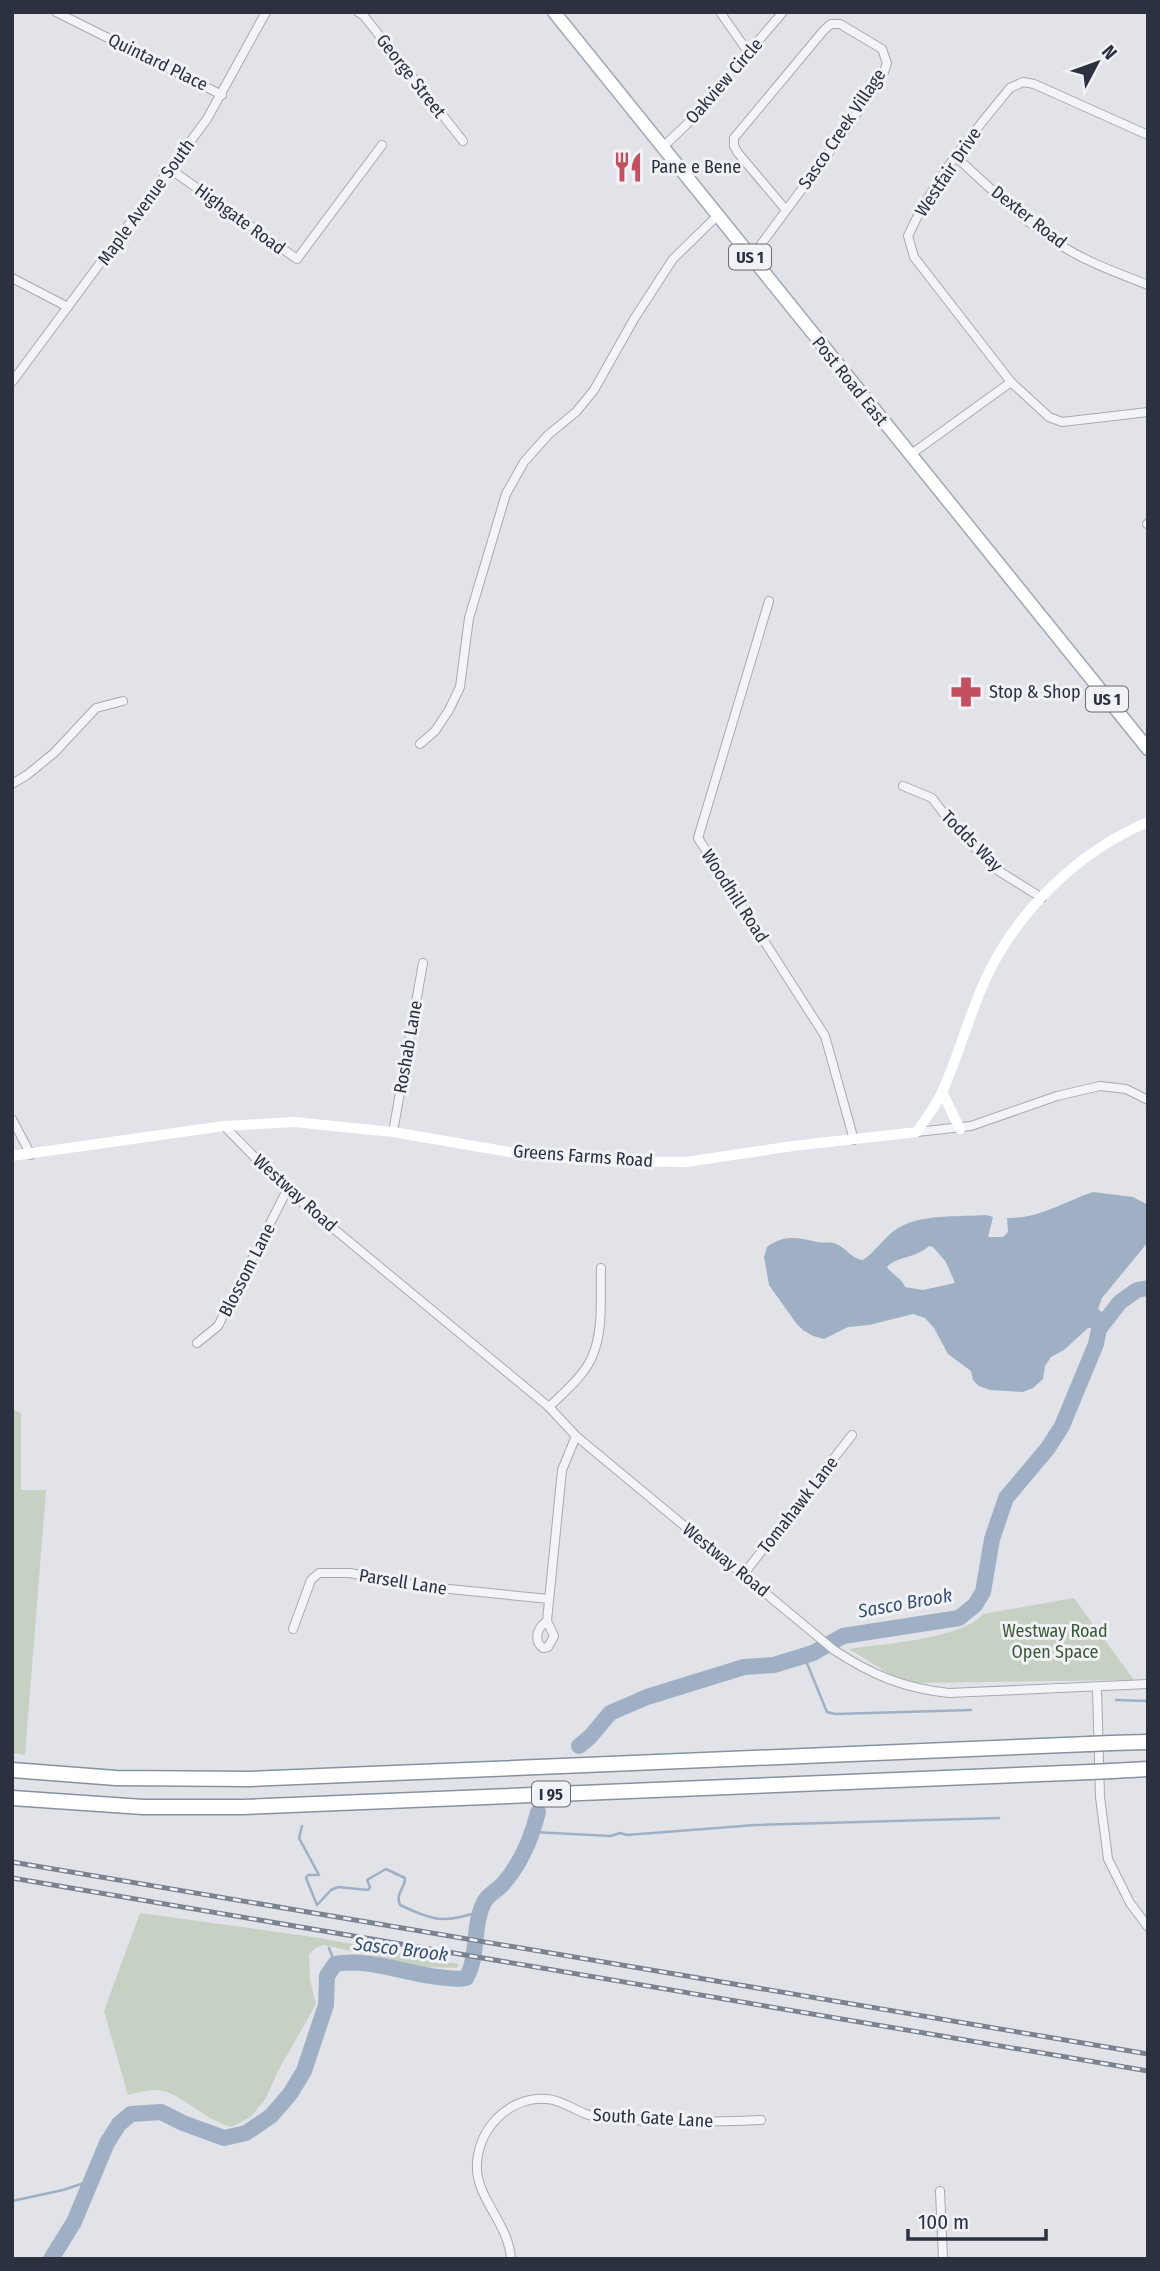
<svg xmlns="http://www.w3.org/2000/svg" width="1160" height="2271" font-family="'Fira Sans Condensed',sans-serif">
	<style>
		.green { fill: #c6d1c3 }
		.water { fill: #9fb0c5; fill-rule: evenodd }
		.lines { fill: none; stroke-linecap: round; stroke-linejoin: round }
		.stream { stroke: #9fb0c5; stroke-width: 2.5 }
		.river { stroke: #9fb0c5; stroke-width: 16 }
		.street-casing { stroke: #a7aab2; stroke-width: 10 }
		.primary-casing { stroke: #a1a8b3; stroke-width: 15 }
		.highway-casing { stroke: #89919e; stroke-width: 17 }
		.street { stroke: #f3f4f7; stroke-width: 8 }
		.secondary { stroke: #fff; stroke-width: 10 }
		.primary { stroke: #fff; stroke-width: 12 }
		.highway { stroke: #fff; stroke-width: 14 }
		.rail-casing { stroke: #7b8390; stroke-width: 5 }
		.rail { stroke: #f0f2f6; stroke-width: 2.5; stroke-dasharray: 8; stroke-linecap: butt }
		.highway-bridge-casing { stroke: #89919e; stroke-width: 17; stroke-linecap: butt }
		.highway-bridge { stroke: #fff; stroke-width: 14 }
		.labels { text-anchor: middle; dominant-baseline: central; stroke-width: 6; stroke-linejoin: round; paint-order: stroke }
		.shield { fill: #f0f2f6; stroke: #666b75; stroke-width: 2 }
		.shield-label { font-size: 16px; font-weight: bold; fill: #2b313e }
		.street-label { font-size: 18px; fill: #2b313e; stroke: #f0f2f6 }
		.poi-label { font-size: 18px; fill: #2b313e; stroke: #f0f2f6; text-anchor: start }
		.park-label { font-size: 18px; fill: #3e5939; stroke: #f0f2f6 }
		.water-label { font-size: 19px; font-style: italic; fill: #384f6f; stroke: #f0f2f6 }
	</style>
	<rect width="100%" height="100%" fill="#e1e3e8"/>
	<g class="green">
		<polygon points="12,1409 21,1413 21,1490 46,1490 25,1755 12,1753"/>
		<path d="M1074 1598 1134 1680 911 1683 888 1673 849 1649C882 1644 962 1639 983 1614Z"/>
		<path d="M140 1913 320 1938 459 1964 457 1968 422 1967 324 1945 316 1948 309 1954 310 1980 316 2004 278 2071 266 2098 251 2117 231 2127C205 2119 189 2101 167 2092 155 2088 140 2092 128 2095L104 2011Z"/>
	</g>
	<path class="water" d="M1093 1192 1133 1197 1148 1205V1242L1102 1298 1098 1309 1103 1313 1093 1328H1088L1064 1350 1051 1357 1045 1366 1043 1379 1033 1388 1023 1392 990 1390 979 1386 973 1380 971 1371 948 1354 934 1328 925 1318 913 1314 869 1325 848 1327 824 1339 813 1336 803 1330 796 1323 769 1285 764 1257 767 1247C784 1234 799 1238 817 1242 822 1243 829 1242 834 1243 846 1247 851 1259 863 1260 878 1250 887 1232 904 1225 928 1214 960 1217 986 1215L993 1217 988 1237H1003L1008 1232 1007 1218C1038 1219 1064 1202 1093 1192ZM929 1246 933 1247 946 1262 955 1283 923 1290 905 1287C902 1278 892 1275 887 1267 897 1256 914 1259 929 1246Z"/>
	<g class="lines">
		<g class="stream">
			<polyline points="804,1656 827,1712 835,1714 971,1710"/>
			<polyline points="1116,1700 1148,1701"/>
			<path d="M302 1826 299 1838 319 1875H308L306 1878 317 1905 331 1890 338 1887 368 1890 370 1887 367 1880 386 1869 405 1878C405 1889 395 1893 400 1905 437 1922 443 1923 482 1911"/>
			<polyline points="533,1832 611,1836 620,1833 627,1835 755,1825 999,1818"/>
			<polyline points="329,1948 335,1964"/>
			<polyline points="12,2201 63,2190 90,2181"/>
		</g>
		<g class="river">
			<polyline points="579,1746 590,1737 610,1713 647,1697 744,1667 774,1665 813,1653 843,1636 959,1618 975,1605 983,1592 992,1539 1006,1498 1048,1448 1062,1426 1096,1344 1099,1329 1120,1302 1137,1290 1148,1288"/>
			<path d="M51 2259 74 2222 107 2143 119 2124 131 2114 161 2112 183 2123 224 2138 246 2133 271 2116 290 2094 304 2071 326 2005 327 1976 335 1964C369 1958 404 1973 438 1977 448 1978 456 1980 466 1978 480 1955 471 1923 486 1899 490 1894 497 1890 502 1885 520 1865 532 1837 538 1812"/>
		</g>
		<g class="street-casing">
			<g id="street">
				<polyline points="56,12 222,95"/>
				<polyline points="358,12 364,16 463,141"/>
				<polyline points="720,12 748,52"/>
				<path d="M1148 135 1034 84 1023 82 1010 88C972 134 933 180 908 236L914 257 1011 382 1049 417 1062 422 1148 412"/>
				<polyline points="663,147 687,124 783,12"/>
				<path d="M955 156C988 186 1021 219 1059 244 1086 262 1118 273 1148 285"/>
				<polyline points="170,169 297,259 382,145"/>
				<polyline points="751,258 847,128 884,72 887,63 882,49 840,24 831,24 824,30 734,138 734,146 738,153 786,210"/>
				<polyline points="12,278 68,307"/>
				<polyline points="12,382 207,119 266,12"/>
				<polyline points="910,455 1011,382"/>
				<polyline points="1147,524 1148,523"/>
				<polyline points="769,601 698,838 825,1036 854,1140"/>
				<polyline points="420,744 435,731 449,710 460,687 469,618 506,494 524,462 548,435 576,412 594,390 634,319 673,259 717,216"/>
				<polyline points="12,784 27,775 54,753 96,708 123,701"/>
				<polyline points="903,786 932,798 948,819 994,868 1042,898"/>
				<polyline points="12,1119 31,1155"/>
				<path d="M224 1126 287 1190 549 1407 576 1436 834 1650C872 1675 903 1688 949 1693L1148 1684"/>
				<polyline points="393,1132 423,963"/>
				<polyline points="917,1132 971,1126 1057,1096 1100,1086 1126,1089 1148,1100"/>
				<polyline points="197,1343 218,1326 287,1190"/>
				<path d="M549 1407C564 1392 584 1376 592 1357 604 1330 600 1297 601 1268"/>
				<polyline points="743,1575 852,1435"/>
				<path d="M547 1621C537 1628 533 1640 543 1648L548 1647 554 1636 547 1621 562 1470 576 1436"/>
				<polyline points="293,1629 311,1580 319,1573 350,1573 419,1586 549,1599"/>
				<polyline points="1097,1687 1100,1797 1108,1859 1130,1903 1148,1927"/>
				<polyline points="940,2191 943,2259"/>
				<path d="M511 2259C509 2225 479 2201 477 2170 475 2132 507 2096 547 2099 561 2100 573 2109 586 2114 596 2118 607 2118 618 2119 666 2123 713 2122 761 2120"/>
			</g>
		</g>
		<g class="primary-casing">
			<polyline id="primary" points="554,12 1148,749"/>
		</g>
		<g class="highway-casing">
			<g id="highway">
				<polyline points="1111,1743 1148,1742"/>
				<polyline points="12,1770 116,1778 250,1779 1089,1744"/>
				<polyline points="1112,1771 1148,1769"/>
				<polyline points="12,1798 143,1807 243,1807 1090,1772"/>
			</g>
		</g>
		<use href="#street" class="street"/>
		<g class="secondary">
			<polyline points="942,1092 960,1129"/>
			<path d="M12 1156 224 1126 294 1122 393 1132 515 1153 603 1161 686 1162 793 1146 917 1132C925 1119 936 1106 942 1092 959 1055 969 1015 986 978 1018 910 1079 851 1148 822"/>
		</g>
		<use href="#primary" class="primary"/>
		<use href="#highway" class="highway"/>
		<g class="rail-casing">
			<g id="rail">
				<polyline points="12,1862 1148,2054"/>
				<polyline points="12,1878 1148,2071"/>
			</g>
		</g>
		<use href="#rail" class="rail"/>
		<g class="highway-bridge-casing">
			<g id="highway-bridge">
				<polyline points="1089,1744 1111,1743"/>
				<polyline points="1090,1772 1112,1771"/>
			</g>
		</g>
		<use href="#highway-bridge" class="highway-bridge"/>
	</g>
	<defs>
		<g id="restaurant-bare" transform="scale(2.415)"><path d="M-5-6h1v4h1v-4h1v4h1v-4h1v5L-1.5 .5V6h-2V.5L-5-1ZM5-6V6H3V1.5H1.5Q1.5-4 5-6Z" fill="#c3505e" stroke="#f0f2f6" stroke-width="2.5" paint-order="stroke"/></g>
		<g id="pharmacy-bare" transform="scale(2.415)"><path d="M-2-6h4v4h4v4h-4v4h-4v-4h-4v-4h4Z" fill="#c3505e" stroke="#f0f2f6" stroke-width="2.5" paint-order="stroke"/></g>
	</defs>
	<g fill-rule="evenodd">
		<use href="#restaurant-bare" x="628" y="167"/>
		<use href="#pharmacy-bare" x="966" y="692"/>
	</g>
	<g class="labels">
		<g class="shield">
			<rect x="729" y="244.5" width="42" height="25" rx="5"/>
			<rect x="1086" y="686.5" width="42" height="25" rx="5"/>
			<rect x="532" y="1781.5" width="38" height="25" rx="5"/>
		</g>
		<g class="shield-label">
			<text x="750" y="257">US 1</text>
			<text x="1107" y="699">US 1</text>
			<text x="551" y="1794">I 95</text>
		</g>
		<g class="street-label">
			<text transform="translate(158 62) rotate(26)">Quintard Place</text>
			<text transform="translate(411 76) rotate(52)">George Street</text>
			<text transform="translate(724 81) rotate(-49)">Oakview Circle</text>
			<text transform="translate(842 129) rotate(-56)">Sasco Creek Village</text>
			<text transform="translate(948 172) rotate(-56)">Westfair Drive</text>
			<text transform="translate(146 202) rotate(-54)">Maple Avenue South</text>
			<text transform="translate(1029 217) rotate(38)">Dexter Road</text>
			<text transform="translate(240 219) rotate(36)">Highgate Road</text>
			<text transform="translate(850 381) rotate(51)">Post Road East</text>
			<text transform="translate(972 841) rotate(45)">Todds Way</text>
			<text transform="translate(735 896) rotate(57)">Woodhill Road</text>
			<text transform="translate(408 1047) rotate(-80)">Roshab Lane</text>
			<text transform="translate(583 1156) rotate(4)">Greens Farms Road</text>
			<text transform="translate(295 1193) rotate(42)">Westway Road</text>
			<text transform="translate(247 1270) rotate(-63)">Blossom Lane</text>
			<text transform="translate(798 1505) rotate(-52)">Tomahawk Lane</text>
			<text transform="translate(726 1560) rotate(39)">Westway Road</text>
			<text transform="translate(403 1582) rotate(9)">Parsell Lane</text>
			<text transform="translate(653 2118) rotate(3)">South Gate Lane</text>
		</g>
		<g class="poi-label">
			<text x="651" y="167">Pane e Bene</text>
			<text x="989" y="692">Stop &amp; Shop</text>
		</g>
		<g class="park-label">
			<text x="1055" y="1631">Westway Road<tspan x="1055" dy="21">Open Space</tspan></text>
		</g>
		<g class="water-label">
			<text transform="translate(905 1603) rotate(-10)">Sasco Brook</text>
			<text transform="translate(401 1949) rotate(7)">Sasco Brook</text>
		</g>
	</g>
	<rect width="1160" height="2271" fill="none" stroke="#2b313e" stroke-width="28"/>
	<g transform="translate(1097 63) rotate(49)" stroke="#f0f2f6" stroke-width="5" paint-order="stroke">
	<path d="M0-5L12 26L0 18L-12 26Z" fill="#2b313e"/>
	<text y="-10" font-size="19" font-weight="bold" text-anchor="middle" fill="#2b313e">N</text>
	</g>
	<path d="M908 2229v10h138v-10" fill="none" stroke="#2b313e" stroke-width="3.5"/>
	<text x="918" y="2229" font-size="21" fill="#2b313e" stroke="#f0f2f6" stroke-width="5" paint-order="stroke">100 m</text>
</svg>
